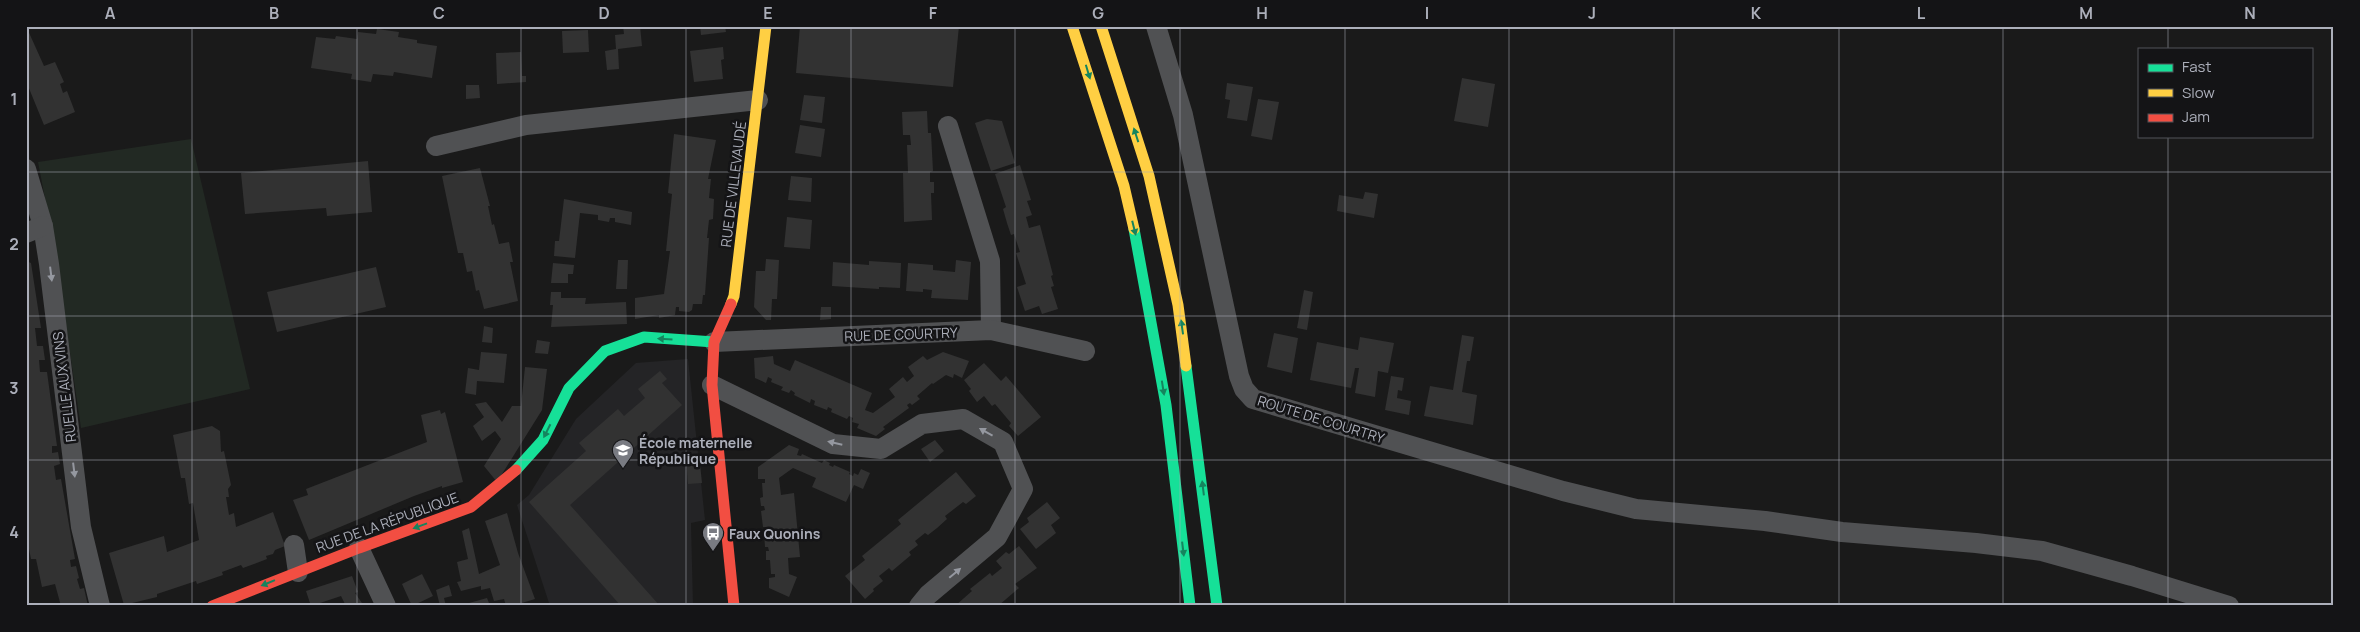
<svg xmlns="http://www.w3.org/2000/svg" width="2360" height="632" font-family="Manrope,sans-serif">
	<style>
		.built { fill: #242426 }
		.green { fill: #222923 }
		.building { fill: #323232 }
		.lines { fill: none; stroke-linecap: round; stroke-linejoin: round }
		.street { stroke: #505153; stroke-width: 20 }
		.fast { stroke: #16e098; stroke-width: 11 }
		.slow { stroke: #ffcf43; stroke-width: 11 }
		.jam { stroke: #f24e42; stroke-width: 11 }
		.oneway { fill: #15845e }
		.oneway2 { fill: #9598a0 }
		.grid { fill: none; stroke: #acafba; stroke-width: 1; stroke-opacity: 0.55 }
		.labels { text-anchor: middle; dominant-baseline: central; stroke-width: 5; stroke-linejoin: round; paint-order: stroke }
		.street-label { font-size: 14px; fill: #acafba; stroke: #141416 }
		.poi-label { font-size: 14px; font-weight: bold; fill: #acafba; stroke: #141416; text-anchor: start }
		.neatline { fill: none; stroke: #acafba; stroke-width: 2 }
		.grid-label { font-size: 16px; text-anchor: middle; font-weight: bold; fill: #acafba }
	</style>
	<rect width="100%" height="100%" fill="#1a1a1a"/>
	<polygon class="built" points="688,359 705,520 691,523 693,606 550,606 517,505 529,495 576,419 636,363"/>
	<polygon class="green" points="191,139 250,389 81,428 55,250 38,162"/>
	<g class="building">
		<polygon points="26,26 44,66 55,62 64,82 60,84 63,93 67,91 75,112 44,125 26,81"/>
		<polygon points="623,26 640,26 642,46 618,49 619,69 607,70 605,51 616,49 615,35 624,34"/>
		<polygon points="700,26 725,26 726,32 701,35"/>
		<polygon points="800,26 959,26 953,87 796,73"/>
		<polygon points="377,29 399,32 398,37 417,40 417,43 437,46 432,78 394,72 393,76 373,74 371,82 351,79 352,74 311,68 316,37 335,39 336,36 357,39 358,32 376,34"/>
		<polygon points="588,30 589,52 563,53 562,31"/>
		<polygon points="723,47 724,59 721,60 723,79 694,82 690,51"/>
		<polygon points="521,52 522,76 526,76 526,82 497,84 496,53"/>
		<polygon points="1462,78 1495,84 1488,127 1454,121"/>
		<polygon points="1227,83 1253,87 1247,121 1227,118 1230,100 1225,99"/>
		<polygon points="466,85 479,85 480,98 466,99"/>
		<polygon points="804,95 825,97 822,123 800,120"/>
		<polygon points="1258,99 1279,102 1272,140 1251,136"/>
		<polygon points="927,111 928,133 931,133 933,171 930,172 930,182 934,182 934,193 931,193 932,220 904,222 903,173 908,173 907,145 911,145 910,135 903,135 902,112"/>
		<polygon points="987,119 1002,121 1015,163 991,171 975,123"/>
		<polygon points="800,125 825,129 821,157 795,153"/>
		<polygon points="674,134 716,140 708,179 711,179 709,198 714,199 713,219 709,220 707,238 709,238 705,295 703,295 702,304 693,304 692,310 689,312 679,311 679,307 676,307 675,315 659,318 659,315 635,319 635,298 664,294 670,251 666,251 672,194 668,193"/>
		<polygon points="368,161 372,212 327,216 326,208 245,214 241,173"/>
		<polygon points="1020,165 1031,200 1027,201 1032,215 1026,217 1029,228 1040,225 1053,275 1051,276 1054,286 1051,287 1058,309 1042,314 1039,306 1025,311 1017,287 1026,284 1016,253 1020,252 1014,234 1011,235 1007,223 1003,209 1006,207 995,174"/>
		<polygon points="480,168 490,206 488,206 492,225 494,224 499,244 509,242 513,262 510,262 518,301 484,309 479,290 476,291 472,271 467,272 463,253 458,253 442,176"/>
		<polygon points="791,176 812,178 811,202 788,200"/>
		<polygon points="1365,192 1378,194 1374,218 1337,211 1339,195 1363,199"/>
		<polygon points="564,199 632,212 631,225 615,222 615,218 610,218 609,222 598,220 598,215 580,213 575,258 554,256 555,241 559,241"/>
		<polygon points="787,217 812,220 810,249 784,247"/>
		<polygon points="766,259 779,260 777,299 772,299 771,320 766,320 754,307 756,271 765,271"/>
		<polygon points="618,260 628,260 627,289 616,289"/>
		<polygon points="956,260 971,262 968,300 931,298 932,290 923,289 923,292 906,291 908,263 933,265 933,270 955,272"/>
		<polygon points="26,261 31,263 41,328 35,328 37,346 43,346 45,360 39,360 40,372 47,372 57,446 52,446 52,453 58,452 60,464 54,466 56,480 61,479 75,559 70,560 71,567 76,566 79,578 77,579 80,589 84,588 88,606 61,606 55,584 42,587 36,559 31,559 26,534"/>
		<polygon points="869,261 901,263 900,288 879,287 879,289 832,286 833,262 869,265"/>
		<polygon points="553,263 574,265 573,274 568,274 568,283 551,283"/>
		<polygon points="376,267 386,307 277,332 267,292"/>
		<polygon points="1304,290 1313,292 1307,330 1297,328"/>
		<polygon points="551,292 561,292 561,298 586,298 585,304 626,302 627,324 551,327 553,305 550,305"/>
		<polygon points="821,307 831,307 831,319 820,320"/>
		<polygon points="484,326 493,328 492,343 482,342"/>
		<polygon points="1274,333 1298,338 1292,373 1267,367"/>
		<polygon points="1462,335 1474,337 1470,361 1467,361 1462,392 1477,395 1473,425 1424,416 1430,386 1453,390"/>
		<polygon points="1360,337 1394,343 1388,373 1378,371 1375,397 1355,393 1359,368 1355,368 1351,388 1310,380 1317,342 1358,350"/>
		<polygon points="537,340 550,342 548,354 535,353"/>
		<polygon points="481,352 507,354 504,383 477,381 476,395 465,393 468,368 479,370"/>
		<polygon points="943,352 969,361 962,378 954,374 953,378 946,375 933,384 932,383 917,396 920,399 912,405 910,403 907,405 909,408 883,427 885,429 876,436 857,428 859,424 852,422 853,418 849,416 847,419 831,412 832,409 828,407 827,410 814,405 815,401 811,399 810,403 794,395 795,393 791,390 789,393 781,390 783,387 771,382 772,379 768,377 766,383 755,378 754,358 773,356 774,364 790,371 795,360 872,393 865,410 873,413 895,397 889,389 903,377 907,382 914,376 908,367 923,356 927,360"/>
		<polygon points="984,363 1001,381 1006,376 1041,417 1018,436 1009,426 1011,423 995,404 992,406 984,396 977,402 969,391 971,389 964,380"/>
		<polygon points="525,367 547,369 542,410 497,482 484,466 501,439 495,431 482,441 473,426 484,417 475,404 486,402 502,422 512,406 521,406"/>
		<polygon points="660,371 667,379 662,383 682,405 570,505 660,606 621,606 529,502 586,451 579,443 618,409 624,416 645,398 638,389"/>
		<polygon points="1391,376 1404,378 1402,391 1398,390 1397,398 1411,401 1409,415 1385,410"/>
		<polygon points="440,410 441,414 445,412 463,482 442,488 442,486 414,496 309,540 293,500 308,495 306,489 427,442 421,415"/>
		<polygon points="212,426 220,431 221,452 224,451 231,485 228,489 229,497 226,497 229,515 234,513 236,527 273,512 285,546 275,550 273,554 266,556 267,559 243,568 241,565 222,572 223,575 197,584 196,581 157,594 157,597 124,605 109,553 164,536 167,552 199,540 193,503 189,504 185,478 181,478 173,435"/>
		<polygon points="935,440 944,451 930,462 921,449"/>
		<polygon points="789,445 799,449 797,455 801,456 802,454 822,463 824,460 830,463 829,465 833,467 834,465 850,472 849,474 853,476 854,473 858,475 861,469 870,473 863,489 854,485 846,502 812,487 816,478 793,468 779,478 781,495 794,493 800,557 788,558 789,574 797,577 789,597 769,588 769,578 775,577 775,574 771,574 770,560 766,560 766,551 769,551 768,547 765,547 764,532 766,532 766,527 763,527 761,511 765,510 764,506 761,506 760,498 763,497 762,483 765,483 765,479 758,479 758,467"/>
		<polygon points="699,454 702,483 688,484 686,456"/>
		<polygon points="956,472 976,496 966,504 963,502 945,516 947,519 937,528 928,535 925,533 915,541 918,545 909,552 911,555 892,571 889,568 879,576 883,581 873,589 874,591 865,599 845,576 865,560 862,556 901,524 898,520"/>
		<polygon points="1047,502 1060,518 1051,525 1056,533 1036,549 1020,529 1029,522 1027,518"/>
		<polygon points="507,513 518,553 535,599 512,606 506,606 504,599 494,601 490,588 481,590 481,586 461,591 457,582 461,581 457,562 468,559 462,531 469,528 479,574 500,565 485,521"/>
		<polygon points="1019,546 1037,568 1015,584 1019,588 998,606 955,606 972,591 970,589 990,573 992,576 1002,568 996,561 1006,552 1009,554"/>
		<polygon points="422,574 433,596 412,606 402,584"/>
		<polygon points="352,576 358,592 355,593 364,606 346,606 341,596 311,606 306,591"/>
		<polygon points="449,585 452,596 444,598 446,606 440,606 436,590"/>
		<polygon points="487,598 489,603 469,606 469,603"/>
	</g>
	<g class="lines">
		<g class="street">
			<polyline points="1156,26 1183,115 1239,376 1244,389 1253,399 1563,491 1636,509 1765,521 1842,532 1976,543 2042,551 2132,576 2229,606"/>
			<polyline points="948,126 990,261 991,330"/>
			<polyline points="436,146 526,125 758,100"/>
			<polyline points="26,169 43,226 49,264 81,527 100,606"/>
			<polyline points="26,233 43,226"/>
			<polyline points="714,342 991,330 1085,351"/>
			<polyline points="712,385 833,444 881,449 922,424 963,419 1003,442 1023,489 997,537 928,595 919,606"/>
			<polyline points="294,545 298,572"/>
			<polyline points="359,548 386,606"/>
		</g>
		<g class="fast">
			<polyline points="1134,229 1166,405 1190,606"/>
			<polyline points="1186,366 1217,606"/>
			<polyline points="516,470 543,440 569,388 605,351 644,337 714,342"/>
		</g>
		<g class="slow">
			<polyline points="1072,26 1124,186 1134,229"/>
			<polyline points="1101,26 1149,176 1178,305 1186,366"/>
			<polyline points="731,304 734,296 766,26"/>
		</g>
		<g class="jam">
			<polyline points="731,304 714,342 712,385 734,606"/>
			<polyline points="212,606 359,548 471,507 516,470"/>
		</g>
	</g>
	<defs><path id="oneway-solid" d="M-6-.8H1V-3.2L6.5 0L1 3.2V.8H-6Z" transform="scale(1.25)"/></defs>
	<g class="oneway">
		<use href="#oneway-solid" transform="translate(1088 72) rotate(73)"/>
		<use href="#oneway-solid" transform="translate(1136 135) rotate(-108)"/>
		<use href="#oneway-solid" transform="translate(1134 228) rotate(76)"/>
		<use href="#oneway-solid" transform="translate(1182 327) rotate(-98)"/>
		<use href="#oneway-solid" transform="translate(665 339) rotate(-176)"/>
		<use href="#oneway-solid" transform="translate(1163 388) rotate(81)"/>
		<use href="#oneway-solid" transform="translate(547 431) rotate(117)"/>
		<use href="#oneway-solid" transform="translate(1203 488) rotate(-97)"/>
		<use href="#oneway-solid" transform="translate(420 526) rotate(160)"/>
		<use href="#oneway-solid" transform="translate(1183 549) rotate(83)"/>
		<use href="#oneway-solid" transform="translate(268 583) rotate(158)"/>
	</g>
	<g class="oneway2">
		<use href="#oneway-solid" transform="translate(51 274) rotate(83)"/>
		<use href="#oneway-solid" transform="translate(986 432) rotate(-151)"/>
		<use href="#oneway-solid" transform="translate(835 443) rotate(-167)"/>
		<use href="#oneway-solid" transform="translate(74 470) rotate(83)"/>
		<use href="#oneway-solid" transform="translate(955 573) rotate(-40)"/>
	</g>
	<path class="grid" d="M192 26V606M357 26V606M521 26V606M686 26V606M851 26V606M1015 26V606M1180 26V606M1345 26V606M1509 26V606M1674 26V606M1839 26V606M2003 26V606M2168 26V49M2168 136V606M26 172H2334M26 316H2334M26 460H2334"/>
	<defs>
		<g id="school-pin" transform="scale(1.125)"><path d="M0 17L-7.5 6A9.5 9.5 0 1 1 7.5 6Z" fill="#797b82" stroke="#141416"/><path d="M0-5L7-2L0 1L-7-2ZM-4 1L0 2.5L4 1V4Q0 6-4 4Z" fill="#fff"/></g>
		<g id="bus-pin" transform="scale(1.125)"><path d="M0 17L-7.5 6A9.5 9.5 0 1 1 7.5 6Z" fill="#797b82" stroke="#141416"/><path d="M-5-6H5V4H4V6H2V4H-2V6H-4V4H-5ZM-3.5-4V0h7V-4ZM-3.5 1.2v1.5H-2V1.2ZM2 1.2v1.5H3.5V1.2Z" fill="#fff"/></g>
	</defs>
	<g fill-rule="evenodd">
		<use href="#school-pin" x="623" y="450"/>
		<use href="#bus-pin" x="713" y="533"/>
	</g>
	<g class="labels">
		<g class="street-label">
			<text transform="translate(733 184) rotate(-83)">RUE DE VILLEVAUDÉ</text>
			<text transform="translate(901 334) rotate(-2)">RUE DE COURTRY</text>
			<text transform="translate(64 387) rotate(-97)">RUELLE AUX VINS</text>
			<text transform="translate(1321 419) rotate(17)">ROUTE DE COURTRY</text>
			<text transform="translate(387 522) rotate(-20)">RUE DE LA RÉPUBLIQUE</text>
		</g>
		<g class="poi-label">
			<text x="639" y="442">École maternelle<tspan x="639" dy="16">République</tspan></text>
			<text x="729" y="533">Faux Quonins</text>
		</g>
	</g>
	<rect width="2360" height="632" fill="none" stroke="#141416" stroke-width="55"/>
	<rect x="2138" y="48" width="175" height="90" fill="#141416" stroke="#515258"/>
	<rect x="2148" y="64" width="25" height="8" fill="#16e098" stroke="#515258"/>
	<text x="2182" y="72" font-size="15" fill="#acafba">Fast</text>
	<rect x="2148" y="89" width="25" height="8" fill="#ffcf43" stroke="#515258"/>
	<text x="2182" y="98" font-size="15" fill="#acafba">Slow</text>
	<rect x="2148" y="114" width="25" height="8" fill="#f24e42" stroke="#515258"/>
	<text x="2182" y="122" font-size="15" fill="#acafba">Jam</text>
	<rect x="28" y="28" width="2304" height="576" class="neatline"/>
	<g class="grid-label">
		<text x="110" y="19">A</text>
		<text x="274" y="19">B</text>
		<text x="439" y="19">C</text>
		<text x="604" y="19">D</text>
		<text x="768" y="19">E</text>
		<text x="933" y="19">F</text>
		<text x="1098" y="19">G</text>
		<text x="1262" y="19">H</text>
		<text x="1427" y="19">I</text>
		<text x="1592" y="19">J</text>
		<text x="1756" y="19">K</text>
		<text x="1921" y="19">L</text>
		<text x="2086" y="19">M</text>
		<text x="2250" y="19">N</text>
		<text x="14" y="105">1</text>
		<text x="14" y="250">2</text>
		<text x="14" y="394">3</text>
		<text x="14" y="538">4</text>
	</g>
</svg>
